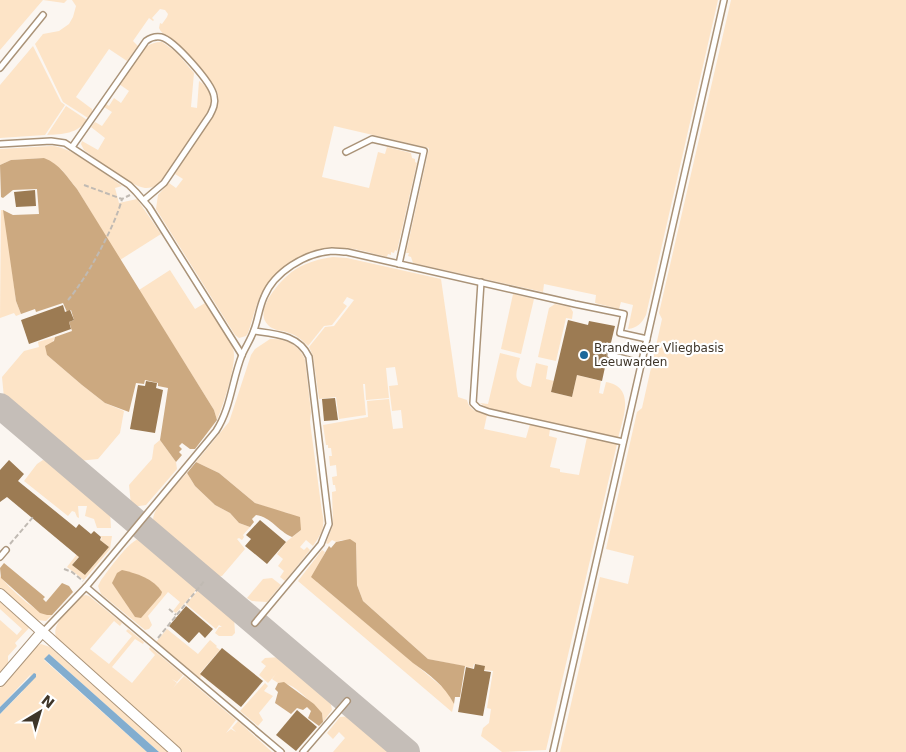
<svg xmlns="http://www.w3.org/2000/svg" width="906" height="752" font-family="'DejaVu Sans',sans-serif">
	<style>
		.green { fill: #fde4c7 }
		.forest { fill: #cca980 }
		.water { fill: #82adcf }
		.lines { fill: none; stroke-linecap: round; stroke-linejoin: round }
		.taxiway { stroke: #c5beb8; stroke-width: 26 }
		.building { fill: #9c7b53 }
		.lane-casing { stroke: #aa9378; stroke-width: 8 }
		.street-casing { stroke: #aa9378; stroke-width: 12 }
		.path { stroke: #c0bab3; stroke-width: 2; stroke-dasharray: 5 2.5; stroke-linecap: butt }
		.lane { stroke: #fff; stroke-width: 5 }
		.street { stroke: #fff; stroke-width: 10 }
		.poi-dot { fill: #1c689b; stroke: #fff; stroke-width: 2 }
		.labels { text-anchor: middle; dominant-baseline: central; stroke-width: 4.5; stroke-linejoin: round; paint-order: stroke }
		.poi-label { font-size: 12px; fill: #3e3529; stroke: #fff; text-anchor: start }
	</style>
	<rect width="100%" height="100%" fill="#fbf6f1"/>
	<g class="green">
		<polygon points="0,0 67,0 64,3 43,0 0,50"/>
		<path d="M72 0H718L646 315C642 323 637 328 628 329L633 305 621 302 619 309 595 303 596 295 544 284 543 292 413 263 411 257 408 256 409 253H406L429 148 334 126 322 177 369 188 378 152 385 154 387 147 411 153 412 158 415 159V162L417 163 397 251 395 250 394 253 391 252V255L388 254 387 257C373 254 357 248 342 248 309 247 275 267 260 296 255 308 252 321 248 333L246 336 239 338 235 335 156 209 158 195 169 183 176 188 183 179 175 174 216 110C219 104 219 97 217 91 211 79 187 51 176 42 170 37 162 35 159 28L160 23 162 24 167 17 168 14 165 10 160 9 152 18 154 20 153 21 149 18 133 41 138 46 127 61 109 49 76 97 92 109V112L88 118 63 102 35 44 43 34 59 31 69 24 73 17 76 6Z"/>
		<polygon points="731,0 906,0 906,752 560,752 600,577 628,584 634,556 606,549 637,412 642,408 662,319 659,313"/>
		<path d="M162 42 176 52 194 73 191 107 197 108 199 81C206 85 212 94 211 103 210 112 167 176 159 183 156 187 150 188 145 188 130 186 98 160 84 150L81 144 82 141 98 150 105 138 91 127 95 122 102 126 112 112 104 107 106 104 109 106 114 98 121 103 129 91 119 84C130 69 140 41 162 42Z"/>
		<polygon points="33,46 61,102 65,105 45,135 0,138 0,85"/>
		<path d="M66 106 87 120C77 134 63 134 47 135Z"/>
		<path d="M51 146C71 146 105 174 122 186L115 188 119 203 137 199 161 234 120 260 77 189 62 170 44 158 11 160 0 165V149Z"/>
		<polygon points="1,210 3,210 5,216 16,301 21,314 16,316 14,313 0,318"/>
		<path d="M333 257 347 258 441 279 458 397 467 400C469 410 477 412 487 415L484 429 526 438 530 424 550 429 549 436 557 438 550 467 560 469V472L579 475 587 437 617 444 546 750 502 752 481 736 483 728 489 723 491 709 487 708 493 671 484 670V666L474 664 473 668 428 659 363 601 357 585 356 543 342 540 336 542 332 540 328 544 326 543 333 525 332 492 336 491 335 485H333L332 477 337 476 336 465 330 466 329 456H332L331 448H328V445H326L323 425 368 417 367 401 389 399 393 429 403 428 401 410 392 411 389 386 398 385 395 367 386 368 389 398 366 400 365 384H363L366 415 339 419 336 397 319 399 313 356 309 347 325 327 334 326 354 300 347 297 343 303 347 306 332 325 324 326 308 346C303 341 297 335 289 333 283 330 273 331 268 325 252 310 283 277 296 269 308 262 319 259 333 257Z"/>
		<path d="M170 270 195 309 205 303C214 317 227 333 233 349 238 361 223 406 217 420L214 410 139 290Z"/>
		<polygon points="513,294 534,299 521,354 501,349"/>
		<polygon points="555,304 570,307 573,312 572,319 566,318 556,361 538,357 549,308"/>
		<polygon points="55,337 47,355 82,385 105,403 124,411 120,433 98,459 78,461 4,398 2,377 24,351 39,347 38,342"/>
		<path d="M270 339C285 338 298 344 305 359L311 412 310 422 322 512C326 527 321 534 313 546L306 540 300 547 304 550 307 547 310 550 285 581 280 577 284 571 278 566 283 559 277 554 286 542 301 530 288 513 278 511 255 503 219 473 196 462 229 422 251 355 255 349Z"/>
		<path d="M500 353 520 358C516 374 511 383 531 387L536 363 548 366 546 379 554 381 551 392 572 397 577 375 601 381 599 393 603 394 606 382C636 387 623 418 618 438L492 409 486 407 480 403 488 404Z"/>
		<polygon points="160,440 176,462 177,469 146,505 133,507 131,505 129,485 152,459 154,445"/>
		<polygon points="43,460 51,462 110,512 111,528 97,528 94,519 85,516 87,506 78,506 79,518 77,517 75,512 72,511 68,516 24,481 37,464"/>
		<path d="M187 473 195 486 215 505 230 513 239 523 250 527 243 535 244 537 242 540 239 538 237 539 245 549 222 576 214 577 155 527C154 523 152 519 154 515 156 505 179 482 187 473Z"/>
		<polygon points="100,536 112,536 110,549 84,580 67,567 81,549 83,551 72,565 85,575 109,547 100,540 102,538"/>
		<path d="M141 538 199 587 176 613 173 611 180 602 168 592 148 616 152 625 149 629 145 630 101 594 98 586 101 580C109 570 129 540 141 538Z"/>
		<polygon points="322,550 325,552 322,558 317,582 447,691 454,704 452,712 298,581"/>
		<path d="M0 576C8 587 38 616 52 615L46 621 37 620 0 588Z"/>
		<polygon points="272,578 281,585 267,602 252,601 247,598 263,579"/>
		<polygon points="200,588 234,617 235,633 232,636 219,636 215,633 219,627 222,627 219,625 216,629 186,604"/>
		<path d="M86 595 89 596 122 623 120 626 114 621 90 649 109 664 132 636 126 631 128 629 144 642 143 644 135 639 112 667 132 683 155 655 149 649 150 647 183 675 177 682 172 679 177 683 173 688 184 676 236 720 226 733 231 729 236 732 232 728 238 721 272 752H183L56 637C51 622 73 607 82 596Z"/>
		<polygon points="0,601 29,628 15,643 17,646 8,656 8,664 0,674 0,620 17,635 22,629 0,609"/>
		<polygon points="167,629 198,654 210,640 217,646 216,647 220,650 200,673 202,675 200,678 156,642"/>
		<polygon points="41,644 50,647 168,752 159,752 49,654 44,660 147,752 0,752 0,714 22,692 31,674 0,707 0,688 35,648"/>
		<path d="M281 657 330 699 332 710 323 722 322 713C310 703 294 681 278 683L272 679 276 674 268 683 259 675 266 666 261 662 265 658Z"/>
		<polygon points="265,683 268,686 264,691 273,696 259,713 263,720 258,726 240,711"/>
		<polygon points="351,716 393,752 333,752 345,738 339,732 333,739 327,733 340,717"/>
	</g>
	<g class="forest">
		<path d="M44 158C60 164 67 177 77 189L214 410 217 420 195 449H190L182 443 179 446 182 449 179 452 182 455 176 462 160 440 168 388 158 386V383L145 380 144 384 136 383 129 412 105 403 82 385 47 355 45 346 54 341 55 337 72 331 69 322 74 320 71 310 67 312 63 303 36 312 35 309 21 314 16 301 3 210 13 215 39 214 37 189 13 190 3 198 1 197 0 165 11 160Z"/>
		<path d="M196 462 219 473 255 503 300 517 301 530 292 537C278 531 271 517 256 515L252 519 254 522 250 527 239 523 230 513 215 505 195 486 187 473Z"/>
		<path d="M350 539 356 543 357 585 363 601 428 659 465 666 460 697H455L454 704C444 685 430 675 413 663L311 577 329 546 331 548 336 542Z"/>
		<polygon points="4,563 45,597 43,599 46,602 62,583 69,586 73,592 52,615 47,615 40,613 1,578 0,568"/>
		<path d="M122 570C136 573 154 579 162 592L161 595 141 618 135 617 112 583 117 573Z"/>
		<polygon points="284,682 314,704 322,713 323,722 319,726 308,718 311,711 307,707 303,710 297,708 291,714 275,703 278,692 275,689 278,683"/>
	</g>
	<g class="water">
		<polygon points="49,654 159,752 147,752 44,659"/>
		<polygon points="34,673 36,674 36,677 0,714 0,707"/>
	</g>
	<g class="lines">
		<polyline class="taxiway" points="0,406 407,752"/>
	</g>
	<g class="building">
		<polygon points="35,190 36,206 16,207 14,192"/>
		<polygon points="63,305 65,312 70,310 74,320 69,322 71,329 29,344 21,320"/>
		<polygon points="568,320 588,325 589,321 615,326 609,351 606,354 607,358 602,381 577,375 572,397 551,392"/>
		<polygon points="146,381 157,383 156,388 163,390 155,433 130,429 138,385 145,386"/>
		<polygon points="335,398 338,420 324,421 322,399"/>
		<polygon points="9,460 24,474 18,481 76,528 79,524 91,534 94,531 101,537 100,540 109,547 85,575 72,565 79,557 7,497 0,502 0,470"/>
		<polygon points="260,520 286,542 267,564 245,546 251,539 246,535"/>
		<polygon points="186,606 213,629 205,638 199,632 189,643 169,626"/>
		<polygon points="222,648 263,681 241,707 200,674"/>
		<polygon points="475,664 485,666 484,671 491,672 483,716 458,712 466,667 474,669"/>
		<polygon points="297,710 317,727 296,751 276,735"/>
	</g>
	<g class="lines">
		<g class="lane-casing">
			<g id="lane">
				<polyline points="0,68 43,15"/>
				<polyline points="0,144 51,141 65,143 129,185 136,192 149,207 242,355"/>
				<path d="M72 147 146 41C150 38 155 36 161 37 174 40 212 83 214 96 216 103 213 109 210 115L164 183 144 200"/>
				<polyline points="346,152 372,139 424,151 399,264"/>
				<polyline points="481,282 473,403 478,408 489,412 623,442"/>
				<path d="M254 331C276 334 299 335 309 357L329 524 321 544 255 623"/>
				<polyline points="610,355 641,363"/>
				<polyline points="0,557 6,550"/>
				<polyline points="86,587 281,752"/>
				<path d="M43 632 86 587 216 431C231 408 232 380 242 355 246 346 251 339 254 330 258 320 259 308 264 297 274 272 305 253 332 251 337 251 342 252 347 252L575 304 624 314 620 333 647 339"/>
				<polyline points="303,752 347,701"/>
				<polyline points="553,752 724,0"/>
			</g>
		</g>
		<g class="street-casing">
			<g id="street">
				<polyline points="0,594 176,752"/>
				<polyline points="0,681 42,632"/>
			</g>
		</g>
		<g class="path">
			<polyline points="84,185 122,199 130,195"/>
			<path d="M68 300C87 278 115 226 122 199"/>
			<polyline points="10,544 34,516"/>
			<polyline points="64,569 72,572 83,581"/>
			<polyline points="169,609 176,615"/>
			<polyline points="158,638 205,580"/>
		</g>
		<use href="#lane" class="lane"/>
		<use href="#street" class="street"/>
	</g>
	<circle class="poi-dot" cx="584" cy="355" r="5"/>
	<g class="labels">
		<g class="poi-label">
			<text x="594" y="348">Brandweer Vliegbasis<tspan x="594" dy="14">Leeuwarden</tspan></text>
		</g>
	</g>
	<g transform="translate(40 712) rotate(38)" stroke="#ffffff" stroke-width="4" paint-order="stroke">
	<path d="M0-4L9 19L0 12L-9 19Z" fill="#3e3529"/>
	<text y="-8" font-size="14" font-weight="bold" text-anchor="middle" fill="#3e3529">N</text>
	</g>
</svg>
